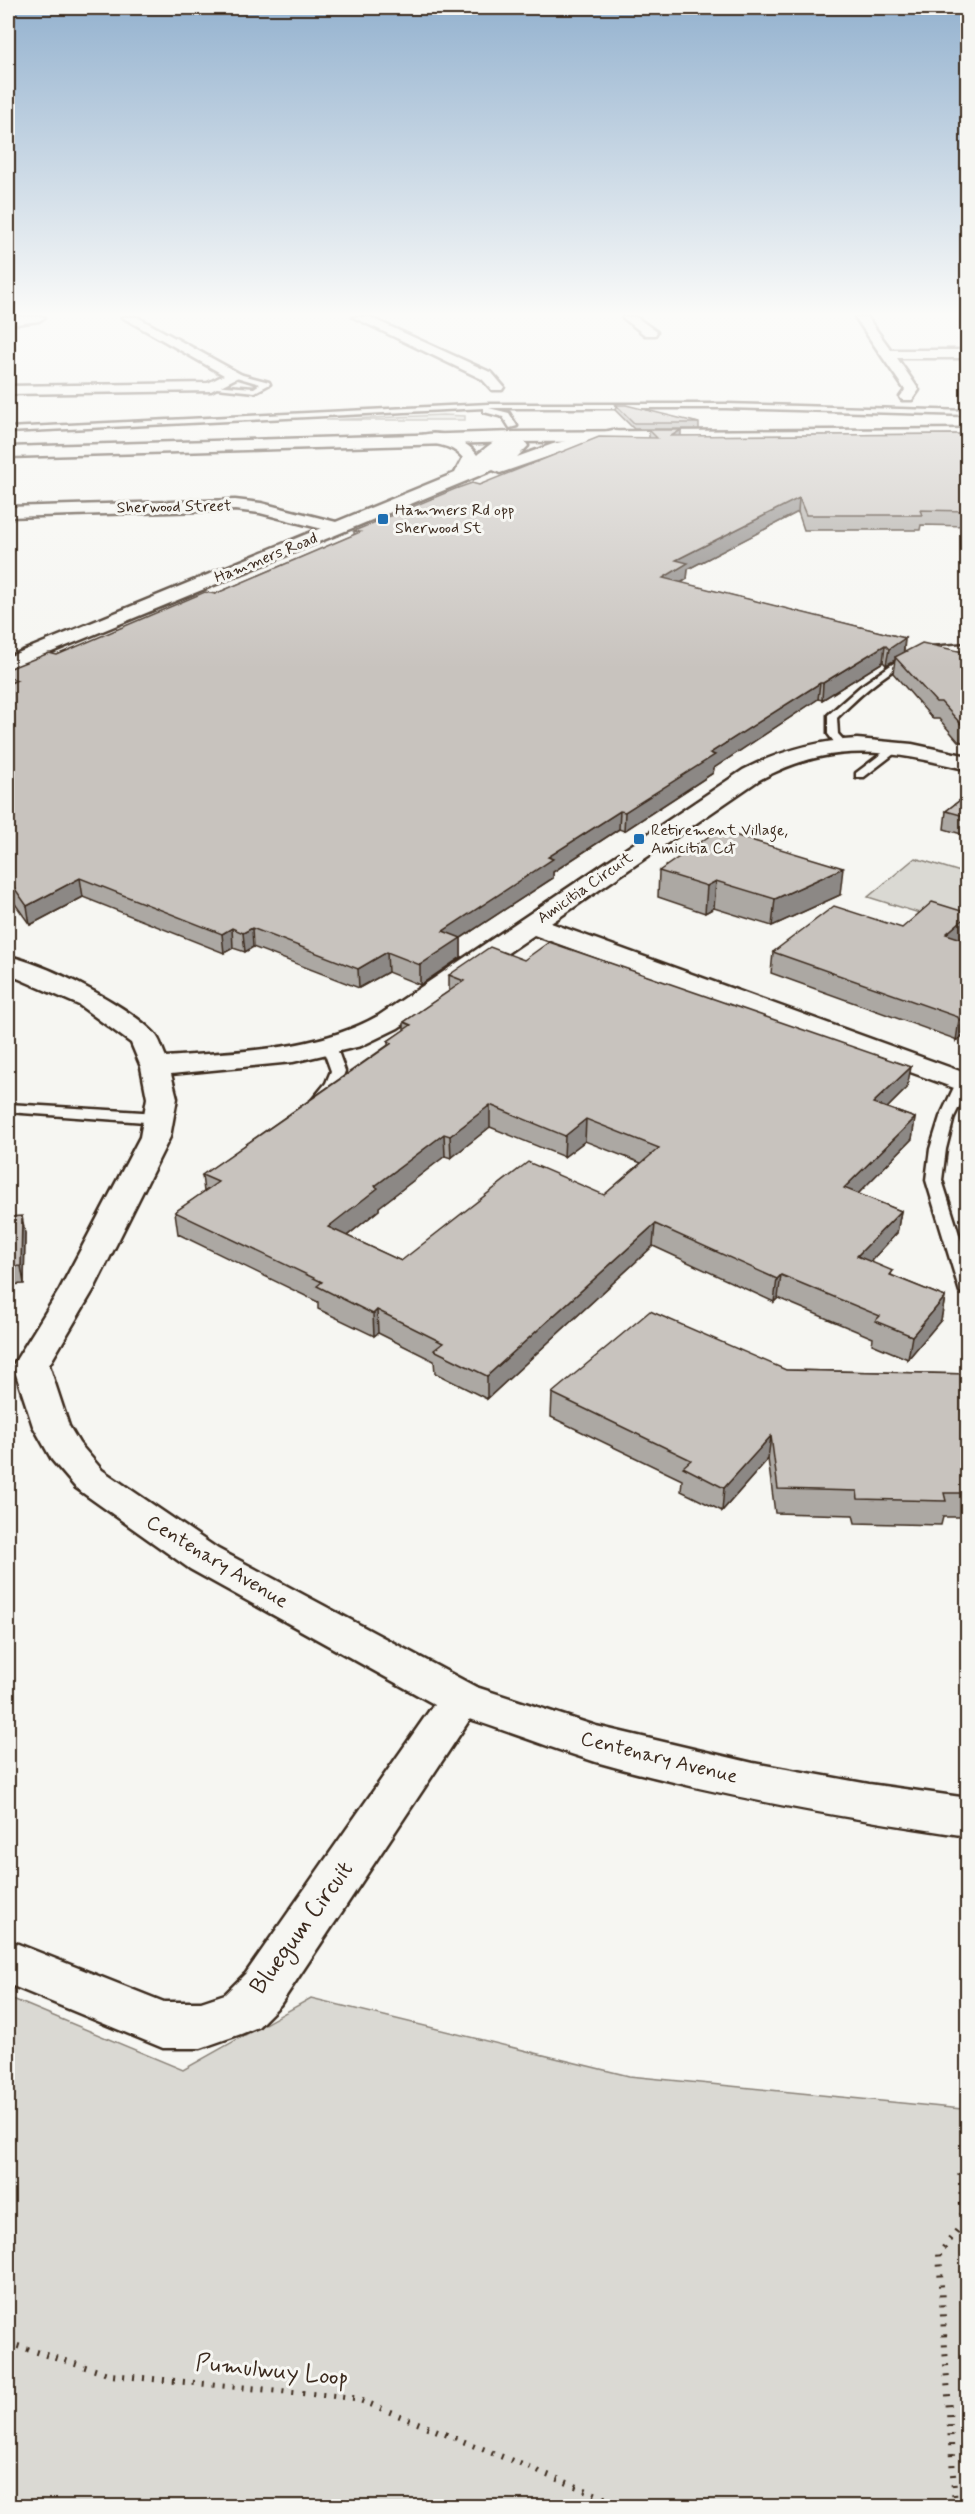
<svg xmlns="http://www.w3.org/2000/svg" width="975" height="2514" font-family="Mynerve,sans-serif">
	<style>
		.green { fill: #dad9d3; stroke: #8a8278; stroke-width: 1.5 }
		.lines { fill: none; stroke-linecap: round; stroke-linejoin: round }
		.service-casing { stroke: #3b2a1e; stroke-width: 5 }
		.minor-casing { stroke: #3b2a1e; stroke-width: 5 }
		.tertiary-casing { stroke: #3b2a1e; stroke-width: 5 }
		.trunk-casing { stroke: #3b2a1e; stroke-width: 5 }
		.path { stroke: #3b2a1e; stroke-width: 6; stroke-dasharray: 2 8; stroke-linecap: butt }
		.service { fill: #f6f6f2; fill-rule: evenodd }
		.minor { fill: #f6f6f2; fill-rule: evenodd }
		.tertiary { fill: #f6f6f2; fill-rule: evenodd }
		.trunk { fill: #f6f6f2; fill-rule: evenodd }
		.wall { fill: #aca8a3; stroke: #3b2a1e; stroke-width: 1.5; fill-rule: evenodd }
		.shaded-wall { fill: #8c8885; stroke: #3b2a1e; stroke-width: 1.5 }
		.building { fill: #c8c3be; stroke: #3b2a1e; stroke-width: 1.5; fill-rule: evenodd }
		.poi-dot { fill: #1f6fb2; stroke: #f6f6f2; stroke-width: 2 }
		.labels { text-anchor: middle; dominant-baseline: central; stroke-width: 6; stroke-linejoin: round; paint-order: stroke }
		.far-street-label { font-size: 16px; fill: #3b2a1e; stroke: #f6f6f2 }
		.far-poi-label { font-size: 16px; fill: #3b2a1e; stroke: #f6f6f2; text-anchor: start }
		.street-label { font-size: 20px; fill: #3b2a1e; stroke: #f6f6f2 }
		.near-street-label { font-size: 24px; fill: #3b2a1e; stroke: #f6f6f2 }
	</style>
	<rect width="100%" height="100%" fill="#f6f6f2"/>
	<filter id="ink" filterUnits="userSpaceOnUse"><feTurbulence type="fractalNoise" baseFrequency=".0167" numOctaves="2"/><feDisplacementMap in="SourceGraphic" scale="12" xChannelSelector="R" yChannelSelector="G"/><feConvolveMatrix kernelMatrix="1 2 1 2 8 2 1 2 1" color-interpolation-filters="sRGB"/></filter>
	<g filter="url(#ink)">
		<g class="green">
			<polygon points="443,415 465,416 465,420 326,420"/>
			<polygon points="915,858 967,874 967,928 868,897"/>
			<polygon points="8,1997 183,2070 311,1998 629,2076 962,2109 968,2113 967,2506 8,2506"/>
		</g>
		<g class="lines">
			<g class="service-casing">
				<g id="service">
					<polygon points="235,373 269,382 270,384 255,392 207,387 211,385 254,388 260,384 233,376"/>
					<polygon points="489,404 726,404 968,411 968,415 726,408 489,408 509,413 517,426 510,428 503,417 484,412 484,408 8,432 8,428"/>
					<path d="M968 644V650C957 651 945 650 934 652 898 660 863 692 837 718L838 734 848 745 846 747H838L828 734V715L861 686 901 658 930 647Z"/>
					<polygon points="893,745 903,747 864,777 856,777 856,773"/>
					<path d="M329 1042 336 1046 345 1071C341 1083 333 1101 319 1104L312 1100 326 1083 331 1071 322 1046Z"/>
					<polygon points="963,1079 968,1080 968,1089 954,1117 946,1149 942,1180 968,1263 968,1297 960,1292 926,1180 930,1149 940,1117 956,1083"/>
					<polygon points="8,1104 159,1113 167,1118 159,1123 8,1112"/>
				</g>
			</g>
			<g class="minor-casing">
				<g id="minor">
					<polygon points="8,317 45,317 39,321 8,325"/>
					<polygon points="122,317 137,317 242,375 211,391 8,394 8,386 208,383 224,375"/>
					<polygon points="353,317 369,317 492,373 504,387 502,390 492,390 482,379"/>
					<polygon points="622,317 636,317 657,332 655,335 645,335"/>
					<polygon points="855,317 867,317 891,350 968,350 968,358 897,358 919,390 912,400 902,400 900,397 905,390"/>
					<polygon points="235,500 261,503 344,524 347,528 338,533 260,513 235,510 8,517 8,507"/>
					<path d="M857 739 912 744 968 756V770C889 750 833 740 759 780L551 923 968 1074V1093L534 935 398 1028 361 1046 293 1062 171 1074 177 1098 170 1137 94 1289 49 1365 69 1426 79 1443 102 1470 218 1549 476 1687 596 1726 753 1763 869 1784 968 1798V1836C843 1818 717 1796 596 1762 554 1749 512 1733 470 1719L280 2005 258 2027 241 2034 201 2048H163L8 1984V1940L164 2002H201L225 1994 246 1973 434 1704 190 1569 76 1488 52 1460 33 1426 13 1365 60 1289 140 1137 147 1098 141 1067 131 1043 79 1005 8 974V956C46 964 126 1004 154 1033 160 1039 162 1049 166 1057 237 1051 314 1052 378 1016L743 770C780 751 815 741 857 739Z"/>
				</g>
			</g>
			<g class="tertiary-casing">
				<path id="tertiary" d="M613 430 618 432 621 435 618 438 564 451 506 471 500 473 493 470 8 670V657L455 473 463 458C453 445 437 445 423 441L420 438 423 435C440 430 467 440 477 455 489 446 505 430 520 434L528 446 517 457 553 444Z"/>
			</g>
			<g class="trunk-casing">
				<polygon id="trunk" points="968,429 968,439 515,442 8,457 8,447 515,432"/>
			</g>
			<g class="path">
				<polyline points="8,2343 111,2375 355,2398 625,2506"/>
				<polyline points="955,2506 939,2254 963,2223 960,2165 968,2166"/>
			</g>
			<use href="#service" class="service"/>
			<use href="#minor" class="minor"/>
			<use href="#tertiary" class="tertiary"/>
			<use href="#trunk" class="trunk"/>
		</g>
		<g class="wall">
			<polygon points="616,405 699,423 699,429 634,429 615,410"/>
			<polygon points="649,430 681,436 968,434 968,526 921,525 920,530 804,530 798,512 688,569 687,579 681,583 905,638 904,652 968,653 968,744 958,741 939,719 933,719 893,673 895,660 886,665 883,662 822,700 818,699 714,768 713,773 624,831 619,829 553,872 553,878 461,938 461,957 420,985 388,972 359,988 253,947 245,952 233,948 224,953 83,897 30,925 8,894 8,669 57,655 215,594 354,535 354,531 479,485 649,438"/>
			<polygon points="968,794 968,836 944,829 946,811"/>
			<polygon points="659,871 840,895 772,926 714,908 705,913 658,897"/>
			<polygon points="902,928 966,934 961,939 968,941 968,1032 956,1041 955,1039 771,973 773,952"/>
			<path d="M524 960 907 1088 887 1108 915 1118 912 1139 858 1194 901 1211 897 1233 870 1262 893 1276 945 1297 941 1320 908 1359 872 1344 873 1338 778 1298 774 1302 653 1246 487 1399 435 1373 434 1361 378 1333 374 1336 318 1309V1302L178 1234 175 1212 204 1192 202 1175 388 1045V1041L404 1030V1022L449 991V975ZM490 1127 564 1157 585 1141 641 1163 604 1195 401 1261 347 1236 379 1210V1207L445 1156 451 1158Z"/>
			<polygon points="8,1217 25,1233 24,1284 8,1285"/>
			<polygon points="786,1370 968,1374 968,1517 943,1517 941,1525 855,1523 853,1515 775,1513 768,1459 722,1511 681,1491 682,1480 551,1417 552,1393"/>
		</g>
		<g class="shaded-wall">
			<polygon points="681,430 681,443 671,436"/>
			<polygon points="799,498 798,512 688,569 687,579 662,594 663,578 676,560"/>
			<polygon points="905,638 903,655 895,657 895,660 886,665 889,649"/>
			<polygon points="885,645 883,662 822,700 823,683"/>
			<polygon points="820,683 818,699 714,768 713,773 624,831 625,812 710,753"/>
			<polygon points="620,811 619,829 553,872 553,878 461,938 461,957 420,985 420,965 443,931 548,857"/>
			<polygon points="843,868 840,895 772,926 775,899"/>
			<polygon points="80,878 83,897 30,925 27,906"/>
			<polygon points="716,881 714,908 705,913 707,886"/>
			<polygon points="968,915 966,934 942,954 946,934"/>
			<polygon points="232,928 233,948 224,953 222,934"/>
			<polygon points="252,928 253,947 245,952 243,933"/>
			<polygon points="387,952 388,972 359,988 358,969"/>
			<polygon points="968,1013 967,1031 956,1041 959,1020"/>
			<polygon points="911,1067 907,1088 870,1125 873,1103"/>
			<polygon points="490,1105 490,1127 451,1158 450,1136"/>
			<polygon points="10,1109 14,1130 8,1141 8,1113"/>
			<polygon points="915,1118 912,1139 841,1211 844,1188"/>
			<polygon points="586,1119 585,1141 564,1157 565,1136"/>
			<polygon points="444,1134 445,1156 379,1207 379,1210 329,1250 328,1227 375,1186"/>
			<polygon points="901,1211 897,1233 854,1279 857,1256"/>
			<polygon points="22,1216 25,1233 24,1284 21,1266"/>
			<polygon points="655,1224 653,1246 487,1399 487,1376"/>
			<polygon points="781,1275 778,1298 774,1302 777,1279"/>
			<polygon points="945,1297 941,1320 908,1359 912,1336"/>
			<polygon points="377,1310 378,1333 374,1336 373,1314"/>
			<polygon points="771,1436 768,1459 722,1511 724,1488"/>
		</g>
		<g class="building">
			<polygon points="616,405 626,405 699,423 634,423"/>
			<polygon points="649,430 681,430 671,436 968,434 968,511 920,510 922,515 806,515 799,498 676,560 688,563 663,578 905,638 889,649 885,645 823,683 820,683 710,753 715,755 625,812 620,811 548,857 553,859 443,931 461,938 420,965 387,952 358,969 252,928 243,933 232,928 222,934 80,878 27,906 8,879 8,684 17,680 8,677 8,669 49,653 57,655 205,592 215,594 360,532 354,531 455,489 472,483 479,485 599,437 657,438"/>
			<polygon points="922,643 968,653 968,726 961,724 941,702 936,702 895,657"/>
			<polygon points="968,794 968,817 946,811"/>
			<polygon points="718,830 843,868 775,899 716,881 707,886 659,871"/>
			<polygon points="932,902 968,913 968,915 946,934 968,941 968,1013 959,1020 958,1017 773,952 834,906 902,928"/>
			<path d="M549 942 911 1067 873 1103 915 1118 844 1188 901 1211 857 1256 893 1271 890 1275 945 1297 912 1336 875 1321 880 1316 781 1275 777 1279 655 1224 487 1376 434 1350 443 1343 377 1310 373 1314 317 1286 322 1282 175 1212 218 1182 202 1175 392 1043 388 1041 411 1025 404 1022 464 981 449 975 490 947 524 960ZM490 1105 565 1136 586 1119 659 1148 604 1195 528 1162 401 1261 328 1227 378 1188 375 1186 444 1134 450 1136Z"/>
			<polygon points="22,1216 21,1266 8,1267 8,1217"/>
			<polygon points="650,1311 786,1370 968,1374 968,1493 944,1493 946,1501 858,1499 857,1491 778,1489 771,1436 724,1488 683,1467 691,1460 552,1393"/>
		</g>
	</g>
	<linearGradient id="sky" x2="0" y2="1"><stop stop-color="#94b2cf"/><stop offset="0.47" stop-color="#fbfbf9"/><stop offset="1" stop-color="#fbfbf9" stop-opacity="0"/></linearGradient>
	<rect width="975" height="669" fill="url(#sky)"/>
	<g class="poi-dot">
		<rect x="377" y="513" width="12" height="12" rx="3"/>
		<rect x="633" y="833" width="12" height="12" rx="3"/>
	</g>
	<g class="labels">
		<g class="far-street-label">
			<text transform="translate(174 507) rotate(-1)">Sherwood Street</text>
			<text transform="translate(266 558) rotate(-22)">Hammers Road</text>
			<text transform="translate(585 888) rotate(-35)">Amicitia Circuit</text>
		</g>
		<g class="far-poi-label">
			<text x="395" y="510">Hammers Rd opp<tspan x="395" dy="18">Sherwood St</tspan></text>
			<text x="651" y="830">Retirement Village,<tspan x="651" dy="18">Amicitia Cct</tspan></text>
		</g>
		<g class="street-label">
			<text transform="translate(217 1562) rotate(31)">Centenary Avenue</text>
			<text transform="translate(659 1758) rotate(14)">Centenary Avenue</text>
		</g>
		<g class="near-street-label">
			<text transform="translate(302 1928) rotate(-54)">Bluegum Circuit</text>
			<text transform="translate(272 2371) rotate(6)">Pumulwuy Loop</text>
		</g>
	</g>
	<rect width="975" height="2514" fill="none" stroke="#f6f6f2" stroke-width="30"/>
	<rect x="15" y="15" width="945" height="2484" fill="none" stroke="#3b2a1e" stroke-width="2" filter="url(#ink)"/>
</svg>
